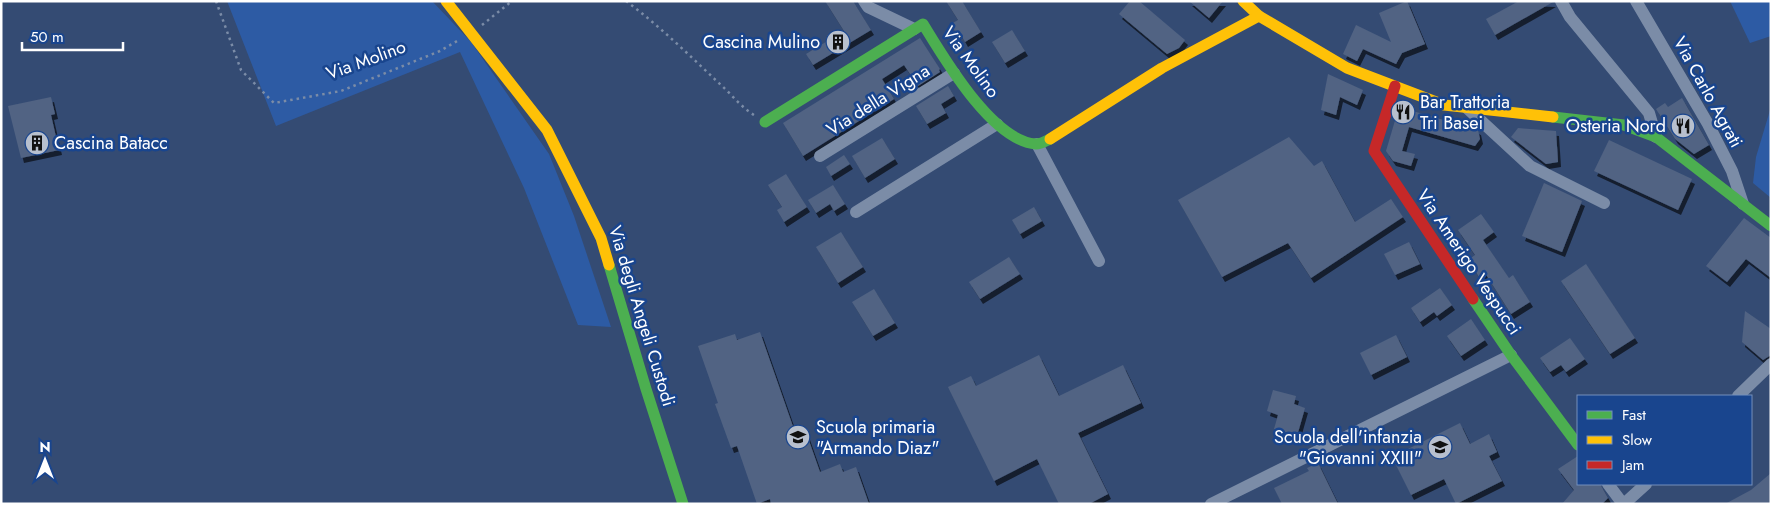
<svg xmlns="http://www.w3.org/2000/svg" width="1772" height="505" font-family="Jost,sans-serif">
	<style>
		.green { fill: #2d5ba4 }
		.building { fill: #516383; filter: url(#shadow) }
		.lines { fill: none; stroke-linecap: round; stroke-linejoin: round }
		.path { stroke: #7b8ca7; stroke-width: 2.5; stroke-dasharray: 2.5 4; stroke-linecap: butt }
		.street { stroke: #7b8ca7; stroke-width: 12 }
		.fast { stroke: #4caf50; stroke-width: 11 }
		.slow { stroke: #ffc107; stroke-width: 11 }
		.jam { stroke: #c62828; stroke-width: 11 }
		.labels { text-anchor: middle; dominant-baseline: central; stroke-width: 5; stroke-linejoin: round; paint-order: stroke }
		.poi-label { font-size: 18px; fill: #fff; stroke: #19458e; text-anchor: end }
		.street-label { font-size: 18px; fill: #fff; stroke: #19458e }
	</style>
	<defs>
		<filter id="shadow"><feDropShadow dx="3" dy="5" stdDeviation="0" flood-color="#0009"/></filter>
	</defs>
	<rect width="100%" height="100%" fill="#344b73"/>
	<g class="green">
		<polygon points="227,1 432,1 471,42 549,154 574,216 611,327 578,325 524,188 460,52 276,126"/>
		<polygon points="1730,1 1771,1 1771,36 1750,43"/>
		<polygon points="1771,107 1771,198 1753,183 1756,157"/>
	</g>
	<g class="building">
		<polygon points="825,1 853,1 871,30 813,65 806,54 844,31"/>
		<polygon points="946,1 962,1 981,32 965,42 960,33 957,35 951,24 958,20"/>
		<polygon points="1130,1 1139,1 1185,40 1179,48 1167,54 1119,14"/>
		<polygon points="1189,1 1223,1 1209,18"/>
		<polygon points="1407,1 1425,44 1402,53 1396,64 1363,49 1357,61 1343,54 1356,25 1391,42 1379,13"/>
		<polygon points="1519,1 1553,2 1495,35 1486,19"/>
		<polygon points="1012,30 1025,51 1005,63 992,42"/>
		<polygon points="920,38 940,69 939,70 940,72 918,86 904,65 882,79 894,99 803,156 783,123"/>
		<polygon points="1328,74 1363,90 1357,105 1340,97 1336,115 1321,110"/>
		<polygon points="948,86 954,96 941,104 946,113 927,124 916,106"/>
		<polygon points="51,97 55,114 51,115 59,150 21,158 8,106"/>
		<polygon points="1682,98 1709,145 1694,154 1675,139 1656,109 1665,103 1668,107"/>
		<polygon points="1399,107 1478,130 1480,139 1475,146 1409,127 1402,151 1415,154 1411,166 1393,161 1386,151"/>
		<polygon points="1518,128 1556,131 1558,162 1546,164 1511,137"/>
		<polygon points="1289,137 1314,166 1322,161 1355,222 1391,199 1403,217 1311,278 1288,243 1222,277 1178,200"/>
		<polygon points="882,138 895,159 865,178 852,156"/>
		<polygon points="1609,140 1692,179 1678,210 1594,171"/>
		<polygon points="844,155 850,164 831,176 826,167"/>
		<polygon points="786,174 807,207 784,222 777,210 782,207 768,185"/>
		<polygon points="1544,183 1582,201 1562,252 1522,236"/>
		<polygon points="833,185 845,204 834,211 830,204 816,213 808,200"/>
		<polygon points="1034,207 1042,221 1020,234 1012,220"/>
		<polygon points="1481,214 1494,232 1483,240 1509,278 1513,275 1530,302 1511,314 1485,273 1479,277 1468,260 1475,255 1458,230"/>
		<polygon points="1744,218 1771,238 1771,278 1746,259 1727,282 1706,266"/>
		<polygon points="841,232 863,267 838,283 816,247"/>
		<polygon points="1409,242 1420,264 1395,275 1384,254"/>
		<polygon points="1009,257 1020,274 980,299 969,282"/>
		<polygon points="1586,264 1635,338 1610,354 1561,281"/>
		<polygon points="1440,288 1452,305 1437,316 1434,312 1420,322 1411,308"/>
		<polygon points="874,289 895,323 873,336 852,302"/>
		<polygon points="1745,311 1771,329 1771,355 1763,360 1742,342"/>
		<polygon points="1471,319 1485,340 1461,356 1447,336"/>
		<polygon points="760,332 797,438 807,435 820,472 840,464 843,472 856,467 869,504 771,504 770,499 757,504 737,446 731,448 715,404 718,403 698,346 735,334 737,340"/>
		<polygon points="1396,335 1407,357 1371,375 1360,353"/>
		<polygon points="1570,338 1585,359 1566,372 1561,365 1550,372 1540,358"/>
		<polygon points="1039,355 1059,396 1123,365 1141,403 1078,433 1108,494 1089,504 1059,504 1037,459 994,481 948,387 971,376 976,386"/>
		<polygon points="1273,390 1296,396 1294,404 1305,408 1297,436 1274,429 1278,415 1267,411"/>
		<polygon points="1460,423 1470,444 1489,434 1497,452 1489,456 1502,481 1456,504 1444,479 1411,495 1392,457"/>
		<polygon points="1578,456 1578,484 1600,484 1608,498 1602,504 1562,504 1574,490 1558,469"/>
		<polygon points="1318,463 1338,504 1282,504 1274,488 1309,471 1307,468"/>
		<polygon points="1771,473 1771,504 1725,504 1751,490"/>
	</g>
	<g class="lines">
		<g class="path">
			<polyline points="216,1 241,70 274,103 341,91 440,51 459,40"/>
			<path d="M626 1C661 27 691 57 722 86 732 95 742 108 754 115"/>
			<polyline points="482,25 512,1"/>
		</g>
		<g class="street">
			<polyline points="864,1 868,7 914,29"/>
			<polyline points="1561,1 1570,17 1649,113 1656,137"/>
			<polyline points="1636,1 1708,124 1732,171 1743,204"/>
			<polyline points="1466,107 1530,166 1604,203"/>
			<polyline points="1037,144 1099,261"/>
			<polyline points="820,156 954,73"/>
			<polyline points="856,212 997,124"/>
			<polyline points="1738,396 1771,364"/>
			<polyline points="1608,484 1623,504"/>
			<polyline points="1211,504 1511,355"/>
			<polyline points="1624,504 1646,484"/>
		</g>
		<g class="fast">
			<polyline points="1553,117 1624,125 1656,137 1771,226"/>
			<path d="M765 122 923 24C944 58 992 141 1036 144 1041 144 1046 141 1050 139"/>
			<polyline points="609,265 646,389 683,504"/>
			<polyline points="1473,299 1511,355 1578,445"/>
		</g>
		<g class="slow">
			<polyline points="446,1 547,130 601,238 609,265"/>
			<polyline points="1243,1 1259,16 1347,68 1444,105 1553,117"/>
			<polyline points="1050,139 1162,68 1259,16"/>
		</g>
		<polyline class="jam" points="1395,86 1374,151 1473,299"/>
	</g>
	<defs>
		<g id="building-disc" transform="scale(1.25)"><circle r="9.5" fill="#b8c0ce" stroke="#19458e"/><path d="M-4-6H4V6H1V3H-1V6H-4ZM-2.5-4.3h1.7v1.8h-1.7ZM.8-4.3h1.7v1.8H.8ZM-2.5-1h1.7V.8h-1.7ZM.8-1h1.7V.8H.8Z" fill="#111"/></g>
		<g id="restaurant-disc" transform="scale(1.25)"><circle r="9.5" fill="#b8c0ce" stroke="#19458e"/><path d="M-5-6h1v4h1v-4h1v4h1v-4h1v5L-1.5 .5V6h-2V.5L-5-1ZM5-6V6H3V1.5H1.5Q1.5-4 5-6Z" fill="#111"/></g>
		<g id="school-disc" transform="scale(1.25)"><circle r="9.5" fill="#b8c0ce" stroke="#19458e"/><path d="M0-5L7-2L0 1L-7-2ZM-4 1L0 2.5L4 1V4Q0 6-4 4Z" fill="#111"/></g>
	</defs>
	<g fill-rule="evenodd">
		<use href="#building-disc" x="838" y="42"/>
		<use href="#restaurant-disc" x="1403" y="112"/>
		<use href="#restaurant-disc" x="1683" y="126"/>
		<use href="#building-disc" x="37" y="143"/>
		<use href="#school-disc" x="798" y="437"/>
		<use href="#school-disc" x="1440" y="447"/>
	</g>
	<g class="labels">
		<g class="poi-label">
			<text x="820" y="42">Cascina Mulino</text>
			<text x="1420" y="102" text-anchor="start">Bar Trattoria<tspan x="1420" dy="21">Tri Basei</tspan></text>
			<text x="1666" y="126">Osteria Nord</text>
			<text x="54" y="143" text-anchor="start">Cascina Batacc</text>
			<text x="816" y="427" text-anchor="start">Scuola primaria<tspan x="816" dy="21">"Armando Diaz"</tspan></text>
			<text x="1422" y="437">Scuola dell'infanzia<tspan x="1422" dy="21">"Giovanni XXIII"</tspan></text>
		</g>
		<g class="street-label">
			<text transform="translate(366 60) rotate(-20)">Via Molino</text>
			<text transform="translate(971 62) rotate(54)">Via Molino</text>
			<text transform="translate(1708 92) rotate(61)">Via Carlo Agrati</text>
			<text transform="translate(878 100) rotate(-32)">Via della Vigna</text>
			<text transform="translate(1469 262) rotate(56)">Via Amerigo Vespucci</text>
			<text transform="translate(642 316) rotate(73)">Via degli Angeli Custodi</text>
		</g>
	</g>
	<rect width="1772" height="505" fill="none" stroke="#ffffff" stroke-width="5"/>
	<rect x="1577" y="395" width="175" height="90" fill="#19458e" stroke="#758fbb"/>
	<rect x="1587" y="411" width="25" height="8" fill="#4caf50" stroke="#758fbb"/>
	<text x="1622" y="420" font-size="15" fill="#ffffff">Fast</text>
	<rect x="1587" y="436" width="25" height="8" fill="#ffc107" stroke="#758fbb"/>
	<text x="1622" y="445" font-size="15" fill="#ffffff">Slow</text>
	<rect x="1587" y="461" width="25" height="8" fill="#c62828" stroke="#758fbb"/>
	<text x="1622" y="470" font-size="15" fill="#ffffff">Jam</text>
	<g transform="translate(45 460)" stroke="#19458e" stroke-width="4" paint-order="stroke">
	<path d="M0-4L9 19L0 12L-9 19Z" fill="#ffffff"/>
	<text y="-8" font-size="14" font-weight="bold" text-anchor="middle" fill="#ffffff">N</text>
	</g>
	<path d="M22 42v8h101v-8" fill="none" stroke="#ffffff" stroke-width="2.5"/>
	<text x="30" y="42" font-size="15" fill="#ffffff" stroke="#19458e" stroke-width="4" paint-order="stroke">50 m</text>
</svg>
